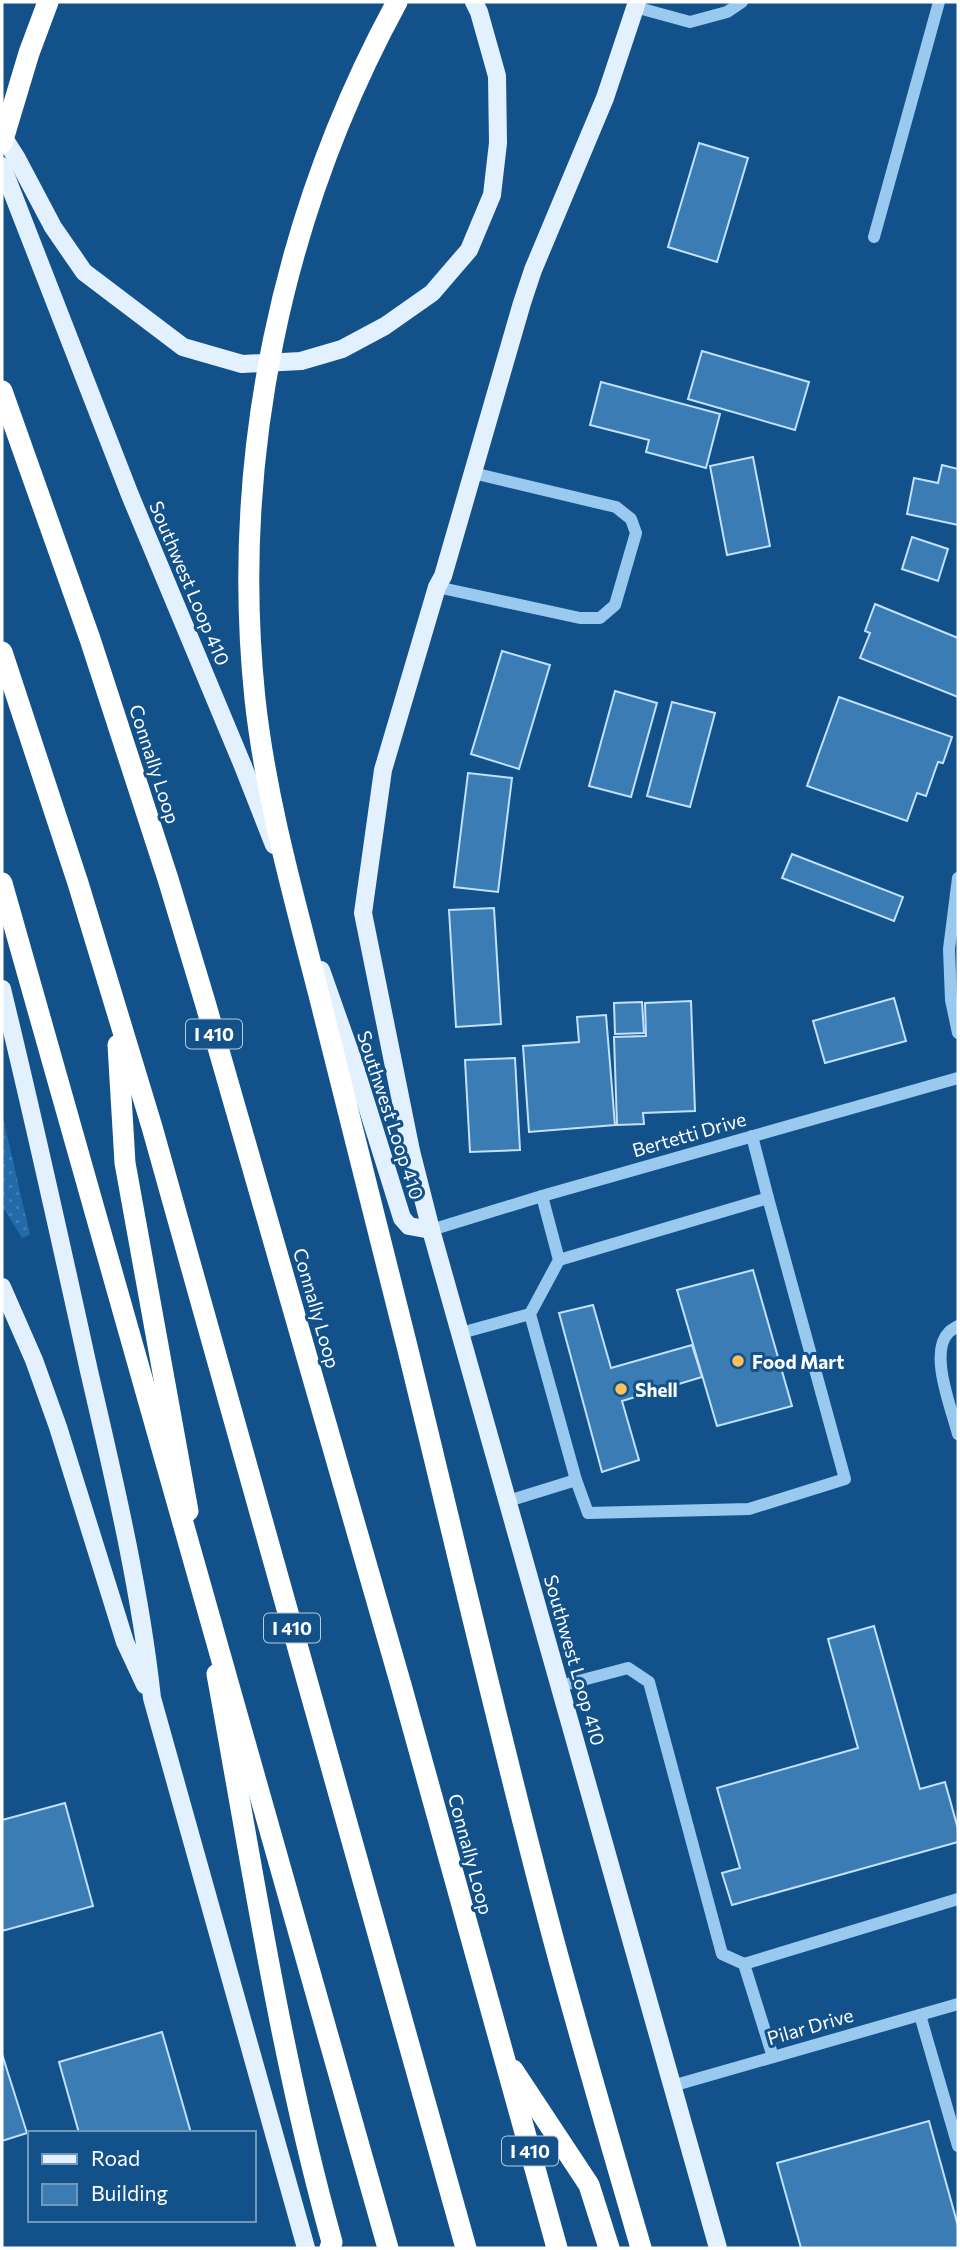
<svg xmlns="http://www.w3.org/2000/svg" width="960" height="2250" font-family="Commissioner,sans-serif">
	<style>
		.grass { fill: url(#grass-dots) }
		.building { fill: #3c7cb4; stroke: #c1e1fc; stroke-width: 2 }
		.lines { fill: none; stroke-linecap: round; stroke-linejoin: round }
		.minor { stroke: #9ac9f0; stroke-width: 12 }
		.major { stroke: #e3f1ff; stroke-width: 18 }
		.highway { stroke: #fff; stroke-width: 21 }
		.highway-bridge { stroke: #fff; stroke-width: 21 }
		.poi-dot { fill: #ffc159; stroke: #13518a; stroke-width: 2.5 }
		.labels { text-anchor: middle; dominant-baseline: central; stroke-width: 6; stroke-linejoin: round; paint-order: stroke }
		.shield { fill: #13518a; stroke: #b8cbdc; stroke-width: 2 }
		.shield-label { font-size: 18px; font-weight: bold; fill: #fff }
		.street-label { font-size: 19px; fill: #fff; stroke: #13518a }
		.poi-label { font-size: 19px; font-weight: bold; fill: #fff; stroke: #13518a; text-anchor: start }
	</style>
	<defs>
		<pattern id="grass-dots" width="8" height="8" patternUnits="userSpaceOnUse" patternTransform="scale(1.75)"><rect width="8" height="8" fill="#226aa8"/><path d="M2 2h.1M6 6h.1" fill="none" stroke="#4380b5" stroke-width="1.8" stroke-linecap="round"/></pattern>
	</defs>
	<rect width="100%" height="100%" fill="#13518a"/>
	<polygon class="grass" points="2,1113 30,1235 22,1238 2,1206"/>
	<g class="building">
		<polygon points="699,143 748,158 717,262 668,247"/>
		<polygon points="702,351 809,382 795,430 688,399"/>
		<polygon points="601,382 720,414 706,468 646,452 649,440 590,425"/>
		<polygon points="753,457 770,546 727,555 710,466"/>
		<polygon points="942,465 958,469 958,525 907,514 914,478 938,483"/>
		<polygon points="912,537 948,549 938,581 902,569"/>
		<polygon points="875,604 958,638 958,697 860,658 870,633 865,631"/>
		<polygon points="502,651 550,665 519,769 471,754"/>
		<polygon points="615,691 657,703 631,797 589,786"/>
		<polygon points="839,697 952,737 943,763 938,762 926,796 917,793 907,821 807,786"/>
		<polygon points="672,702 715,713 690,807 647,796"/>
		<polygon points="468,773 512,778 498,892 454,887"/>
		<polygon points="792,854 903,897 894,921 782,878"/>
		<polygon points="494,908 501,1024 456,1027 449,910"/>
		<polygon points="894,998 906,1041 825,1063 813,1021"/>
		<polygon points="691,1001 695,1111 643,1113 644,1124 617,1125 614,1037 646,1036 645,1003"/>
		<polygon points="642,1002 644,1033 615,1034 614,1003"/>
		<polygon points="606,1015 615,1125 529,1132 523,1046 579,1042 577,1017"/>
		<polygon points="515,1058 520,1150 470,1152 465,1060"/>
		<polygon points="753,1270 792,1406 717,1426 677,1290"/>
		<polygon points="593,1305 611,1368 692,1345 702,1377 622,1401 639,1460 602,1472 559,1313"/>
		<polygon points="874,1626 920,1789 945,1782 958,1829 958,1842 732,1905 722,1873 740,1868 717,1788 858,1748 828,1639"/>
		<polygon points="65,1803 93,1906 2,1931 2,1820"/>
		<polygon points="162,2032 191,2133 79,2133 59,2062"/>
		<polygon points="2,2054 27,2133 2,2141"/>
		<polygon points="929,2121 958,2226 958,2248 801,2248 777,2163"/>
	</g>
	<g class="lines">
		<g class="minor">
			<polyline points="635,7 690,22 727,12 742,2"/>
			<polyline points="874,237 939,2"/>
			<polyline points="437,587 580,618 600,618 615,605 636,533 631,519 616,507 473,473"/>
			<polyline points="958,878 949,949 951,1000 958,1033"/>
			<polyline points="431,1230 542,1196 958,1078"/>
			<polyline points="559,1260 768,1198 752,1136"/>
			<path d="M958 1326C955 1328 951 1330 949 1332 928 1352 952 1410 958 1434"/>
			<polyline points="461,1333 530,1314"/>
			<polyline points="576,1480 588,1513 749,1509 845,1479 768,1198"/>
			<polyline points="508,1501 576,1480 530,1314 559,1260 542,1196"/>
			<polyline points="560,1686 628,1668 649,1682 722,1954 744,1964 773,2057"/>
			<polyline points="744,1964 958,1899"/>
			<polyline points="920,2015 958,2146"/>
			<polyline points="672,2086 958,2004"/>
		</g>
		<g class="major">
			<polyline points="637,2 605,98 533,270 522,303 443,576 437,587 383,770 363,913 411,1151 431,1230 718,2248"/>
			<polyline points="2,135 16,157 53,227 84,272 183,347 242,364 301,361 342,349 385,326 432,293 469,250 492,195 498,143 497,76 479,12 474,2"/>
			<polyline points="2,166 130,495 243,766 274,845"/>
			<polyline points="321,970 352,1058 402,1218 409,1226 431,1230"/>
			<path d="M2 989C33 1116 61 1243 89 1371 114 1479 140 1588 152 1698L306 2248"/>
			<polyline points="2,1287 34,1360 58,1427 125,1642 145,1685"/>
		</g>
		<g class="highway">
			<polyline points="2,391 90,639 168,879 205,1002 401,1685 557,2248"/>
			<polyline points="2,652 78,883 152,1127 466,2248"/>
			<polyline points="118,1045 125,1163 188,1511"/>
			<path d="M217 1674C252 1864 280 2056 332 2242L330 2248"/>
			<polyline points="513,2070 589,2185 609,2248"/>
		</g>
		<g class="highway-bridge">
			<path d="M397 2C282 213 230 459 255 699 266 800 294 897 319 995 349 1112 378 1229 407 1346 455 1542 500 1739 552 1934 580 2039 611 2144 641 2248"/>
			<polyline points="2,143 29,53 48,2"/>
			<polyline points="2,883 388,2248"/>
		</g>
	</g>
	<g class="poi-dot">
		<circle cx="738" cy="1361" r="7"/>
		<circle cx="621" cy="1389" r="7"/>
	</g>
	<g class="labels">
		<g class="shield">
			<rect x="186" y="1019.5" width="56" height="29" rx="5"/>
			<rect x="264" y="1613.5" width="56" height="29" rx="5"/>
			<rect x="502" y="2136.5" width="56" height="29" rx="5"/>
		</g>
		<g class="shield-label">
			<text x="214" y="1034">I 410</text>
			<text x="292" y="1628">I 410</text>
			<text x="530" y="2151">I 410</text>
		</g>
		<g class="street-label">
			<text transform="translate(190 583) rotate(67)">Southwest Loop 410</text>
			<text transform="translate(155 764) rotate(72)">Connally Loop</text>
			<text transform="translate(391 1115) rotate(72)">Southwest Loop 410</text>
			<text transform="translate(689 1134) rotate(-16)">Bertetti Drive</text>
			<text transform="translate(317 1308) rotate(74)">Connally Loop</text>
			<text transform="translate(575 1660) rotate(74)">Southwest Loop 410</text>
			<text transform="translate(471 1854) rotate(75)">Connally Loop</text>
			<text transform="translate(810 2026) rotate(-16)">Pilar Drive</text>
		</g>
		<g class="poi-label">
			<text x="752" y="1361">Food Mart</text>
			<text x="635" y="1389">Shell</text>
		</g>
	</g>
	<rect width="960" height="2250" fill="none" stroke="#ffffff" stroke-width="7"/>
	<rect x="28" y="2131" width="228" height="91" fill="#13518a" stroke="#7197b9" stroke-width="2"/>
	<rect x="42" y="2154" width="35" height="10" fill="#e3f1ff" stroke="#7197b9" stroke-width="2"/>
	<text x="91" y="2166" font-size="21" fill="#ffffff">Road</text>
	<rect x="42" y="2184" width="35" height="21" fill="#3c7cb4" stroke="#7197b9" stroke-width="2"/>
	<text x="91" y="2201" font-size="21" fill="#ffffff">Building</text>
</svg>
